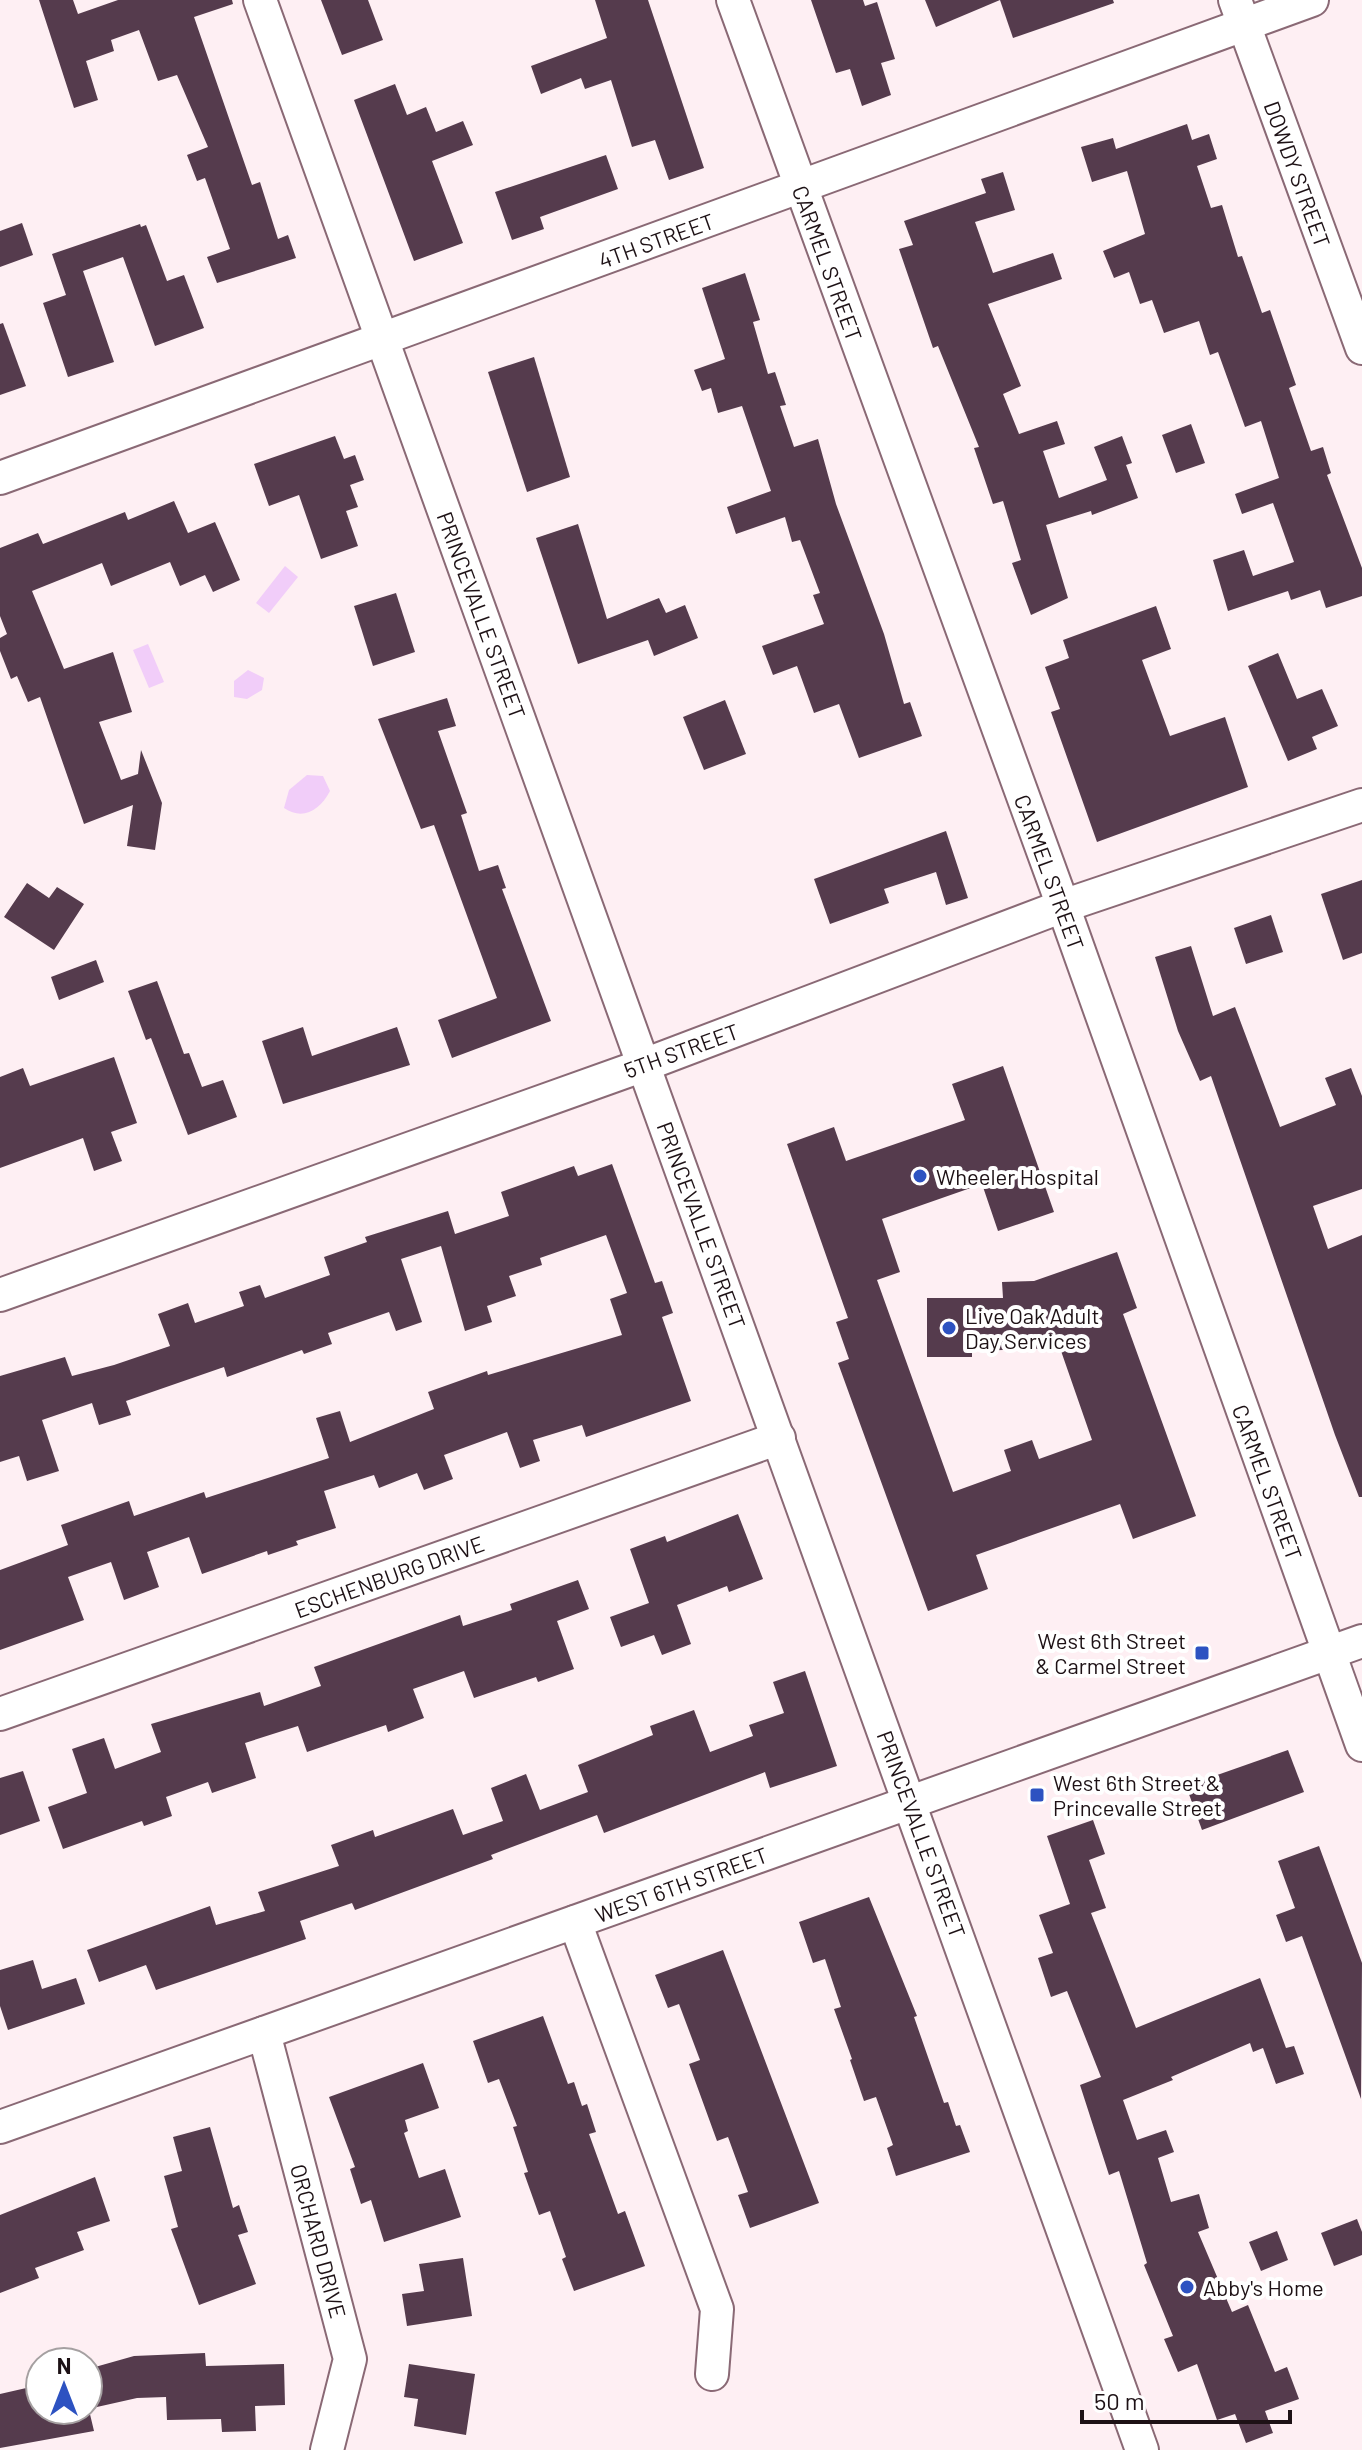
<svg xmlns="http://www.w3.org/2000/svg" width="1362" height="2450" font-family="Barlow,sans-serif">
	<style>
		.water { fill: #f1cdf9 }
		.building { fill: #553b4d }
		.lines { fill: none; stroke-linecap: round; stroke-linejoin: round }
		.minor-casing { stroke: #8a6975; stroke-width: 36 }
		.minor { stroke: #fff; stroke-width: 32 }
		.poi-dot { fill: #2d52c1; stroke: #fff; stroke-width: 3 }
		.labels { text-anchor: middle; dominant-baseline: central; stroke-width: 8; stroke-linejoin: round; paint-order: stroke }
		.street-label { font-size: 22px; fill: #1d1115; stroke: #fff }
		.poi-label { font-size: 22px; fill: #1d1115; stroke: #fff; text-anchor: start }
	</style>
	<rect width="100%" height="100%" fill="#feeff3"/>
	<g class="water">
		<polygon points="285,566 298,577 269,613 256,603"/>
		<polygon points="148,644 164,682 149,688 133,650"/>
		<polygon points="248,670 264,678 262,690 247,699 234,697 234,681"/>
		<path d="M307 775 323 776 330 791C320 810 303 821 284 808L289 790Z"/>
	</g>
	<g class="building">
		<polygon points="39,0 73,0 78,14 118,0 232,0 233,4 194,17 252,185 260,182 278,239 288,235 296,258 217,283 207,257 230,249 205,178 197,181 187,155 208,147 177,75 158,81 139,30 111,40 114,51 86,61 98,100 74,108"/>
		<polygon points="321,0 368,0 383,40 342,55"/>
		<polygon points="595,0 648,0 704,168 669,180 655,140 632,147 611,80 585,89 581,78 541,94 531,66 607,38"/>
		<polygon points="811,0 863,0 865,6 877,2 895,59 881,63 891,95 862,106 850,69 836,73"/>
		<polygon points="925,0 1000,0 936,27"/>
		<polygon points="1000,0 1113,0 1114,3 1013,38"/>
		<polygon points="395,84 407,115 426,107 436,132 463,121 473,145 432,161 463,243 414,261 354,100"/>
		<polygon points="1187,124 1192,140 1209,134 1217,159 1197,166 1211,208 1222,205 1238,257 1242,256 1262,313 1270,310 1296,385 1289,388 1311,451 1323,447 1331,473 1327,475 1362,568 1362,596 1326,608 1320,590 1291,600 1288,591 1228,611 1213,560 1244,550 1253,576 1294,562 1273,503 1242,514 1235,494 1279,478 1261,421 1245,427 1218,352 1210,355 1199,321 1164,333 1152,300 1140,304 1129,272 1114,278 1103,251 1145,234 1127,171 1092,182 1081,147 1113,138 1116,149"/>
		<polygon points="606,155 618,189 540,217 544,229 512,240 495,192"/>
		<polygon points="1003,172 1015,210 975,222 993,273 1053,253 1062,279 988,304 1021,386 1003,394 1019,434 1057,421 1065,444 1043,451 1059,498 1107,480 1094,447 1122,436 1132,463 1126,465 1138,498 1092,515 1091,511 1046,525 1068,598 1031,615 1012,563 1021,560 1003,501 993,504 974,448 979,447 938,346 933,348 899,249 913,245 904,221 986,193 981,179"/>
		<polygon points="22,223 33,255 0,267 0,231"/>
		<polygon points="140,224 141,227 146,225 167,281 184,275 204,328 155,346 123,257 83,271 114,362 68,377 43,303 66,295 52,254"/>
		<polygon points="745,273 760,320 753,322 768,374 775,372 786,405 780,406 794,447 818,439 836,504 884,634 904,704 910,702 922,736 859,758 839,704 814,713 797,666 773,675 762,646 824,624 813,595 820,593 800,540 792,542 785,517 736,534 727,507 771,491 742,406 718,413 711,388 702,391 694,370 725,359 702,288"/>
		<polygon points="3,323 26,386 0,395 0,324"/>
		<polygon points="534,357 570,477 527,492 488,372"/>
		<polygon points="1191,424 1205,463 1176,473 1162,435"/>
		<polygon points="335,436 344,459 355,455 364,480 350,485 358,507 346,511 358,546 321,559 299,495 269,506 254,464"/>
		<polygon points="174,501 188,533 215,522 240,580 213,592 205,575 180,586 170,562 111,586 102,563 32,591 64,669 113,652 132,712 99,722 121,780 138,774 141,750 162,803 155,850 127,846 133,805 84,824 40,697 28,702 17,676 11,679 0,651 0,638 7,634 0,616 0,548 38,533 43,544 125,512 128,520"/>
		<polygon points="578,524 607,619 659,598 666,613 685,605 698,638 654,656 648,640 578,664 536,538"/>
		<polygon points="396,593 415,652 373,666 354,606"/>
		<polygon points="1156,606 1171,649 1142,660 1170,736 1225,717 1248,787 1097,842 1051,712 1060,709 1045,667 1069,658 1063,640"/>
		<polygon points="1278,653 1297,699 1322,689 1338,726 1312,737 1317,749 1288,761 1248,666"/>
		<polygon points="447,698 456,726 438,731 467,813 461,815 479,871 498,865 506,888 502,889 551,1021 452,1058 438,1020 497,998 434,825 421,829 378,719"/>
		<polygon points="725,700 746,754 704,770 683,717"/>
		<polygon points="946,831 968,898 946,905 936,872 884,889 889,903 830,924 814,879"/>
		<polygon points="1362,880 1362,953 1343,960 1321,894"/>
		<polygon points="27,883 49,898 57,887 84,904 54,950 4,917"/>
		<polygon points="1271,915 1283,952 1246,964 1234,928"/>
		<polygon points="1191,946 1213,1016 1235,1007 1280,1127 1336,1105 1325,1078 1351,1068 1362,1096 1362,1189 1313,1206 1328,1249 1362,1235 1362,1497 1359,1497 1335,1435 1211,1076 1200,1081 1178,1031 1155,957"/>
		<polygon points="96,960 104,982 59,1000 51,977"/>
		<polygon points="157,981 184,1054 189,1053 202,1087 223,1080 237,1117 188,1135 151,1038 146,1040 128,991"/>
		<polygon points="303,1027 312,1056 397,1027 410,1065 283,1104 262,1041"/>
		<polygon points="114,1057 137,1123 111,1132 122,1161 94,1171 83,1138 0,1168 0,1077 23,1068 30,1086"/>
		<polygon points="1003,1066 1054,1212 998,1231 982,1184 882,1219 900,1272 877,1280 953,1492 1011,1471 1004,1450 1032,1440 1039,1459 1092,1440 1060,1348 972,1351 972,1357 927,1357 927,1298 1003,1298 1002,1282 1034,1281 1117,1252 1137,1308 1123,1314 1196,1516 1133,1539 1120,1504 976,1555 988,1589 928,1611 838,1363 849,1359 836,1322 848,1318 787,1144 834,1127 846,1161 965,1120 952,1084"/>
		<polygon points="612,1164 655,1283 662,1281 673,1313 662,1317 691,1401 586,1437 582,1425 533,1440 540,1461 520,1468 507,1432 444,1455 453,1479 424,1490 417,1473 379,1488 374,1475 324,1491 336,1528 296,1541 298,1545 268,1555 267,1551 202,1574 189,1537 147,1552 159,1587 124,1600 111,1562 68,1577 84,1620 0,1650 0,1570 68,1545 61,1525 129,1501 134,1516 204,1492 206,1498 329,1458 316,1418 340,1411 350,1442 434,1409 428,1392 487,1371 488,1375 622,1335 610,1299 627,1293 606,1235 540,1258 542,1265 509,1276 516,1296 487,1306 492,1322 465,1331 441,1246 401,1259 422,1322 396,1331 389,1312 328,1333 332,1344 304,1354 302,1350 227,1377 224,1367 126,1401 131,1415 99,1425 92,1403 42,1420 59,1471 27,1481 19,1456 0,1462 0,1376 65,1357 72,1376 114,1365 170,1346 158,1314 188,1303 195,1323 244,1306 239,1292 260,1285 265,1298 330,1275 324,1257 367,1242 365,1237 448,1211 455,1234 509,1216 501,1192 574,1166 578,1176"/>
		<polygon points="738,1514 763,1579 729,1592 727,1586 677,1605 691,1644 662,1655 654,1635 621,1647 610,1617 649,1603 630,1549 665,1536 667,1542"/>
		<polygon points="578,1580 589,1609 557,1621 574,1669 538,1682 536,1677 474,1698 464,1671 413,1689 424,1718 388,1732 386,1725 307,1752 298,1726 245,1743 256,1778 212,1793 208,1782 166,1797 172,1816 144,1826 142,1821 63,1849 48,1807 87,1793 72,1749 104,1738 115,1769 161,1752 151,1724 260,1692 264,1706 321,1686 314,1667 460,1615 463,1626 512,1610 510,1604"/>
		<polygon points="805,1671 837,1766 770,1788 765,1772 604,1833 597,1815 491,1855 493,1859 355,1910 352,1903 300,1921 306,1939 156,1990 146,1965 99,1982 87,1950 210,1906 216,1925 265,1911 258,1892 339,1866 331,1845 373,1830 375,1837 453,1809 463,1835 503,1821 491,1788 526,1774 540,1810 588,1792 578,1765 653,1735 650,1726 694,1710 710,1752 753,1736 749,1725 784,1713 773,1682"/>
		<polygon points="1288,1750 1304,1792 1202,1830 1186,1786"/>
		<polygon points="23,1771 40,1821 0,1835 0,1778"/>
		<polygon points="1093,1820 1105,1854 1089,1860 1106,1908 1091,1913 1136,2028 1260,1978 1286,2048 1294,2046 1304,2074 1276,2084 1263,2048 1253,2052 1250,2043 1171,2077 1173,2080 1123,2100 1137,2140 1166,2130 1174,2152 1158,2158 1171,2202 1199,2194 1209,2228 1198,2232 1232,2312 1248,2305 1275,2372 1287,2367 1299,2399 1265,2411 1273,2433 1246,2443 1235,2414 1217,2420 1197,2364 1178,2372 1164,2339 1173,2336 1144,2265 1147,2263 1119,2171 1109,2175 1080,2085 1101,2077 1067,1991 1051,1997 1038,1958 1053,1953 1039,1915 1070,1904 1047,1836"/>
		<polygon points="1319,1846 1362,1963 1361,2099 1302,1936 1286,1942 1276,1915 1295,1908 1278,1861"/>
		<polygon points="869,1897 917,2016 914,2017 944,2103 948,2102 956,2126 960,2125 970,2152 896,2176 887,2148 893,2145 876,2097 864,2101 850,2060 852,2059 834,2009 841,2007 825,1959 813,1963 799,1922"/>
		<polygon points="723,1950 819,2203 750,2228 738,2195 748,2192 728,2137 717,2141 689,2064 700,2060 679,2004 668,2008 655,1975"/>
		<polygon points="33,1960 42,1989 76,1978 85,2004 8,2030 0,2006 0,1970"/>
		<polygon points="543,2016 568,2084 574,2082 582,2106 587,2104 596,2132 589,2134 618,2214 625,2211 645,2266 574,2291 562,2259 566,2257 550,2211 539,2215 524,2173 528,2172 513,2127 517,2126 499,2079 488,2083 473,2041"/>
		<polygon points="423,2063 439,2108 405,2120 408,2131 404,2133 419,2178 445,2169 461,2217 384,2242 371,2200 361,2204 350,2169 355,2167 329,2097"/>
		<polygon points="210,2127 233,2208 239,2205 248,2232 238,2235 256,2284 199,2305 171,2229 178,2227 164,2176 182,2171 173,2137"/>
		<polygon points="95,2177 110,2221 77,2232 84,2250 35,2268 39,2278 0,2293 0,2215"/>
		<polygon points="1357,2219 1362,2232 1362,2255 1334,2266 1321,2233"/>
		<polygon points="1277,2231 1288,2260 1261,2271 1249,2242"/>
		<polygon points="463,2258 472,2316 407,2326 402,2294 424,2291 419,2264"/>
		<polygon points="205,2353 206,2366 284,2364 285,2405 255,2406 256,2431 222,2432 221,2419 167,2420 166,2397 137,2398 88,2409 88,2369 134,2356"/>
		<polygon points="409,2364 475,2374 466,2435 414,2426 418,2399 404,2397"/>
		<polygon points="35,2386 40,2410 89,2410 94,2431 0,2448 0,2394"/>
	</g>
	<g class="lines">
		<g class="minor-casing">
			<g id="minor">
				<polyline points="260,0 1142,2450"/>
				<polyline points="733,0 1063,906 1362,1745"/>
				<polyline points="1235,0 1362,348"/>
				<polyline points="0,478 1312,0"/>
				<polyline points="0,1295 644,1065 1063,906 1362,805"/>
				<polyline points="0,1714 779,1438"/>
				<polyline points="575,1922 717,2309 712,2374"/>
				<polyline points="264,2033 350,2359 327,2450"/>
				<polyline points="0,2127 1362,1641"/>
			</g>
		</g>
		<use href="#minor" class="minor"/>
	</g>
	<g class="poi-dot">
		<circle cx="920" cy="1176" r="8"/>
		<circle cx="949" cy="1328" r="8"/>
		<rect x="1194" y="1645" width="16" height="16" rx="4"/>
		<rect x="1029" y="1787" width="16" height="16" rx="4"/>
		<circle cx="1187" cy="2287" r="8"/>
	</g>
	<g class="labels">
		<g class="street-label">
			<text transform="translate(1298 174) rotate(70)">DOWDY STREET</text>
			<text transform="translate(656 240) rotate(-20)">4TH STREET</text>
			<text transform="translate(828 263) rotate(70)">CARMEL STREET</text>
			<text transform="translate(482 615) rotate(70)">PRINCEVALLE STREET</text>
			<text transform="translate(1050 872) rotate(70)">CARMEL STREET</text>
			<text transform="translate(681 1050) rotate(-20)">5TH STREET</text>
			<text transform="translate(702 1225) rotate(70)">PRINCEVALLE STREET</text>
			<text transform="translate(1268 1482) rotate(70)">CARMEL STREET</text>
			<text transform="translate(389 1576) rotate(-20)">ESCHENBURG DRIVE</text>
			<text transform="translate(922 1834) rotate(70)">PRINCEVALLE STREET</text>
			<text transform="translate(681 1884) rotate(-20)">WEST 6TH STREET</text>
			<text transform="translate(319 2241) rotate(75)">ORCHARD DRIVE</text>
		</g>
		<g class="poi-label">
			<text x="936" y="1176">Wheeler Hospital</text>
			<text x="965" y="1315">Live Oak Adult<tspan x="965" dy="25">Day Services</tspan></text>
			<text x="1186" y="1640" text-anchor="end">West 6th Street<tspan x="1186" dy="25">&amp; Carmel Street</tspan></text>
			<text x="1053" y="1782">West 6th Street &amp;<tspan x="1053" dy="25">Princevalle Street</tspan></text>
			<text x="1203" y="2287">Abby's Home</text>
		</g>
	</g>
	<g transform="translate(64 2386)"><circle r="38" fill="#ffffff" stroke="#a5a0a1" stroke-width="2"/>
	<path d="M0-6L14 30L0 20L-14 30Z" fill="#2d52c1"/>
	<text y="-12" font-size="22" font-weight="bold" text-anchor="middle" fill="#1d1115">N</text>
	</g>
	<path d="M1082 2410v12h208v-12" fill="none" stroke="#1d1115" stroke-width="4"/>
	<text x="1094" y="2410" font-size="24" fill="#1d1115" stroke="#ffffff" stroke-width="6" paint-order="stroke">50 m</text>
</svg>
